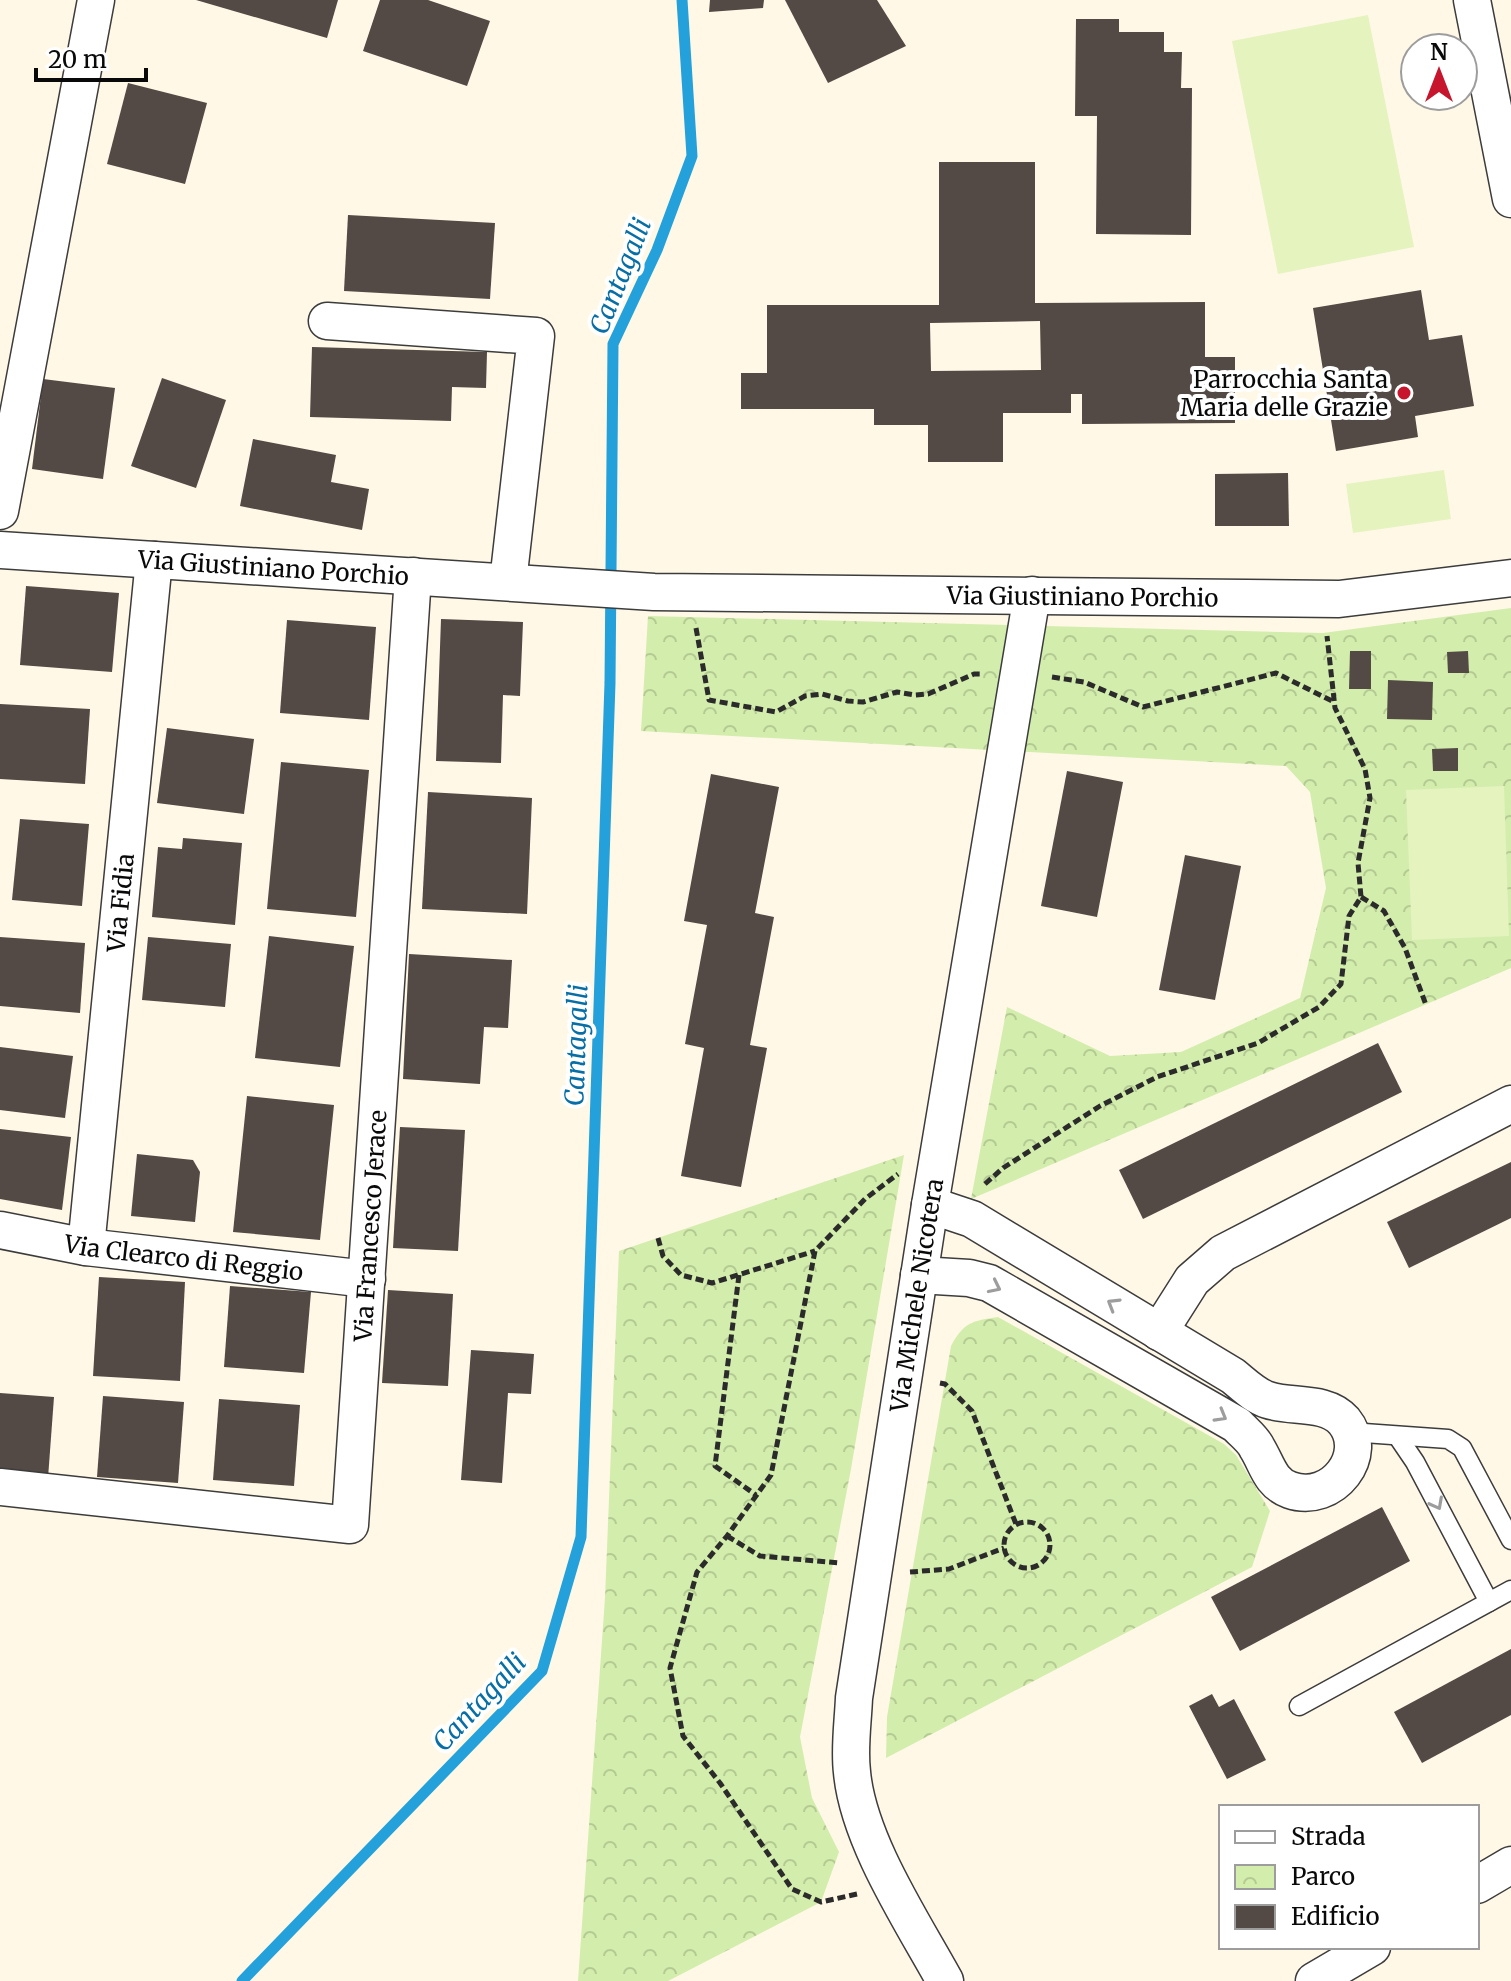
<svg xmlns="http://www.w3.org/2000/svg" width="1511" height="1981" font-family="Merriweather,serif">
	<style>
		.park { fill: url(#park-crowns) }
		.pitch { fill: #e5f3bf }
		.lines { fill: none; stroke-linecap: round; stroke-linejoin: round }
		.stream { stroke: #24a1db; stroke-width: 11 }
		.building { fill: #534945; fill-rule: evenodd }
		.service-casing { stroke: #3c3c3c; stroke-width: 21 }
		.minor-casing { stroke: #3c3c3c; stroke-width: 39 }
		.path { stroke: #2b2b2b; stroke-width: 5; stroke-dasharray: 8 4; stroke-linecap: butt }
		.service { stroke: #fff; stroke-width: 18 }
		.minor { stroke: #fff; stroke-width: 36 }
		.oneway { stroke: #9d9d9d }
		.poi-dot { fill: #c6152c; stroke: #fff; stroke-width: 3 }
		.labels { text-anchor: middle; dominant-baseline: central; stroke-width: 8; stroke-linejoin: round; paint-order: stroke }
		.poi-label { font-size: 24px; fill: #090909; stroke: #fff; text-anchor: end }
		.street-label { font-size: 24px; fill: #090909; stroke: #fff }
		.water-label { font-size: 26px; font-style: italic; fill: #086ea6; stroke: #fff }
	</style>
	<defs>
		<pattern id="park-crowns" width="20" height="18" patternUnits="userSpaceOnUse" patternTransform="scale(2)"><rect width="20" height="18" fill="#d3edac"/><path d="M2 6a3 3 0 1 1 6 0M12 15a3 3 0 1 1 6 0" fill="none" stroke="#b4ca93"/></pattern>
	</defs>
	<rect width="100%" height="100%" fill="#fff8e6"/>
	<g class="park">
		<polygon points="1511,608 1511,968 971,1199 1007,1007 1110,1056 1181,1052 1300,998 1326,888 1310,792 1286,766 641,731 648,616 1323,633"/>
		<polygon points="904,1155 851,1469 800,1737 812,1798 839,1852 821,1902 668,1981 578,1981 605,1598 619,1251"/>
		<path d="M998 1317 1224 1444 1236 1455 1270 1511 1252 1567 886 1758 887 1717 951 1346C964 1322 972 1321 998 1317Z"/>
	</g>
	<g class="pitch">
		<polygon points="1368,15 1414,247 1278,274 1232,41"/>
		<polygon points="1444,470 1451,519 1353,533 1346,484"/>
		<polygon points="1504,786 1509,936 1412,940 1406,790"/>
	</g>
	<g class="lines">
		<polyline class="stream" points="242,1981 542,1671 581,1537 610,683 613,344 657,250 692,156 682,0"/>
	</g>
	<g class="building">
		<polygon points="196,0 338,0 327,38"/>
		<polygon points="380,0 428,0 490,21 467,86 363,51"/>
		<polygon points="710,0 764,0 763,8 709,12"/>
		<polygon points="785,0 877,0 906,46 828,83"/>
		<polygon points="1076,19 1119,19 1119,32 1164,32 1164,52 1182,52 1181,88 1192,88 1191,235 1096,234 1097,116 1075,116"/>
		<polygon points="128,83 207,103 185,184 107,164"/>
		<path d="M939 162H1035V303L1205 302V357H1235V423L1082 424V394H1071V413H1003V462H928V425H874V409H741V373H767V305H939ZM1040 321 1041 370 931 371 930 323Z"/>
		<polygon points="348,215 495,223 490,299 344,291"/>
		<polygon points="1421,290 1429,340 1462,335 1474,406 1415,416 1418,437 1336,451 1313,308"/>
		<polygon points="312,347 487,352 486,388 452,387 451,421 310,417"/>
		<polygon points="162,378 226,400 196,488 131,466"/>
		<polygon points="43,379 115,388 103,479 32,469"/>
		<polygon points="253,439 336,455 331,482 369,489 362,530 240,506"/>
		<polygon points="1288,473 1289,526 1215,526 1215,474"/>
		<polygon points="26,586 119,593 112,672 20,665"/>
		<polygon points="441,619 523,622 520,696 503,695 501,763 436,761"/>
		<polygon points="287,620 376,627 369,720 280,713"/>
		<polygon points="1350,651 1371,651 1371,689 1349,689"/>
		<polygon points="1468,651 1469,673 1448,673 1447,652"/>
		<polygon points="1388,680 1433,682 1432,720 1387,719"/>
		<polygon points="0,704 90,709 85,784 0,779"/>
		<polygon points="167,728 254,739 244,814 157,803"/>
		<polygon points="1458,748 1458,771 1433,771 1432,749"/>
		<polygon points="281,762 369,770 356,917 267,909"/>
		<polygon points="1067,771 1123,782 1097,917 1041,906"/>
		<polygon points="711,774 779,787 755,913 774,917 750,1045 767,1048 741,1187 681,1176 704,1048 685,1044 707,925 684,921"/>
		<polygon points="428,792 532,798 527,914 422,909"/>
		<polygon points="20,819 89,824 82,906 12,900"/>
		<polygon points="183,838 242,843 235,925 152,917 158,847 182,849"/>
		<polygon points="1185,855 1241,866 1215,1000 1159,990"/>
		<polygon points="269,936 354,946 340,1067 255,1058"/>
		<polygon points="0,937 85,943 80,1013 0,1006"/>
		<polygon points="148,937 231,944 225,1007 142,1000"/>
		<polygon points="409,954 512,960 508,1028 484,1027 480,1084 403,1079"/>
		<polygon points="1378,1043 1402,1092 1143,1219 1119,1170"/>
		<polygon points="0,1047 73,1056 65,1118 0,1110"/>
		<polygon points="247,1096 334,1105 320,1240 233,1232"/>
		<polygon points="400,1127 465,1130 458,1251 393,1248"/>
		<polygon points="0,1129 71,1137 62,1210 0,1199"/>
		<polygon points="137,1154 193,1160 200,1172 195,1222 131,1216"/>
		<polygon points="1511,1162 1511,1218 1409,1268 1387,1222"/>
		<polygon points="99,1277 185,1282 180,1381 93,1376"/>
		<polygon points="230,1286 311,1292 304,1373 224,1367"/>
		<polygon points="388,1290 453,1294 448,1386 382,1383"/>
		<polygon points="471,1350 534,1354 531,1394 508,1393 502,1483 461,1480"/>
		<polygon points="0,1393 54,1397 48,1478 0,1475"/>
		<polygon points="103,1396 184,1402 178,1483 97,1477"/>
		<polygon points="219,1399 300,1405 294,1486 213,1480"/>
		<polygon points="1382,1507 1410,1561 1240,1651 1211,1597"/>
		<polygon points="1511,1649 1511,1715 1422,1763 1394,1712"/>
		<polygon points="1212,1694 1219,1707 1234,1699 1266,1760 1227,1779 1189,1706"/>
	</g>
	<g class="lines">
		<g class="service-casing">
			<g id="service">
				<polyline points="1350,1432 1448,1439 1462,1448 1511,1540"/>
				<polyline points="1398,1437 1415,1462 1489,1602"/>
				<polyline points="1299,1706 1511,1590"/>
			</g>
		</g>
		<g class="minor-casing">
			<g id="minor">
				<polyline points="1472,0 1511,199"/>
				<polyline points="327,321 536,336 508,582"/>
				<polyline points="0,511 96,0"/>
				<path id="s1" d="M0 550 654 592 1339 599 1511 578"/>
				<path id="s2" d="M0 1230 86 1247 367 1279"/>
				<path id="s3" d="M86 1247 154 560"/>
				<path d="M919 1275 969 1278 989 1283 1237 1425C1243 1432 1253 1439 1257 1448 1267 1464 1270 1483 1290 1490 1333 1505 1371 1454 1344 1421 1326 1400 1291 1408 1268 1400 1255 1396 1243 1384 1233 1376L972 1219 930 1205"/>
				<polyline points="1159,1332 1192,1280 1223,1253 1511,1104"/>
				<path id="s4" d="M0 1487 350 1525 413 576"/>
				<polyline points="1477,1885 1511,1865"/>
				<path id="s5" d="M945 1981C912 1921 858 1840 852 1772 849 1748 853 1722 854 1698L930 1205 1032 595"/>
				<polyline points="1314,1981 1372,1947"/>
			</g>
		</g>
		<g class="path">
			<polyline points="696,628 709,700 776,712 805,696 822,694 848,701 863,702 897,692 915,695 928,694 974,674 982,674"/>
			<polyline points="1052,677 1084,682 1143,707 1276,673 1334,702"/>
			<polyline points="1361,897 1384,911 1405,948 1426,1005"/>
			<polyline points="985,1184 1003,1168 1100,1106 1157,1077 1258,1043 1319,1007 1341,984 1349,916 1361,897 1358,863 1370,798 1365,769 1335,708 1327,636"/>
			<polyline points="658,1238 663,1256 681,1275 712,1283 815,1251"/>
			<polyline points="739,1275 715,1466 756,1495"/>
			<polyline points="940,1383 945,1384 972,1411 1016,1524"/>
			<circle cx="1027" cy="1545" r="23"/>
			<polyline points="727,1536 760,1556 840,1563"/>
			<polyline points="910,1572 949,1569 1004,1548"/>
			<polyline points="857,1894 821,1902 792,1889 720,1783 683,1736 670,1668 697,1572 727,1536 771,1475 815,1251 865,1199 898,1174"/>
		</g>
		<use href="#service" class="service"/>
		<use href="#minor" class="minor"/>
	</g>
	<defs><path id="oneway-chevron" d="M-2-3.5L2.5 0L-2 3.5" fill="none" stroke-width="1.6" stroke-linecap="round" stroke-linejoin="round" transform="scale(2)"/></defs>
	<g class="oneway">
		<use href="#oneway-chevron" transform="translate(995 1287) rotate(26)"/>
		<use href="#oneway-chevron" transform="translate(1113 1304) rotate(-149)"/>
		<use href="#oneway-chevron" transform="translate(1221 1416) rotate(30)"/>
		<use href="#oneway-chevron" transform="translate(1437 1504) rotate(62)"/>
	</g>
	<circle class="poi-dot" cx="1404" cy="393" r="8"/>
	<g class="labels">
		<g class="poi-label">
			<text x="1388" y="379">Parrocchia Santa<tspan x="1388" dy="28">Maria delle Grazie</tspan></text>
		</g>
		<g class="street-label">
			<text stroke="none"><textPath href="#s1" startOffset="274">Via Giustiniano Porchio</textPath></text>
			<text stroke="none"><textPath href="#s1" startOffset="1084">Via Giustiniano Porchio</textPath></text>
			<text stroke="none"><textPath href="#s3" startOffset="346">Via Fidia</textPath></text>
			<text stroke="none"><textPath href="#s4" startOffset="652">Via Francesco Jerace</textPath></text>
			<text stroke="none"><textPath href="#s2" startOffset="186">Via Clearco di Reggio</textPath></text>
			<text stroke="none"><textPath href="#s5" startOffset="712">Via Michele Nicotera</textPath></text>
		</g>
		<g class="water-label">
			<text transform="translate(620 276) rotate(-68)">Cantagalli</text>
			<text transform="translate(576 1045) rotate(-88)">Cantagalli</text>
			<text transform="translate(479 1702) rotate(-47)">Cantagalli</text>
		</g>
	</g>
	<rect x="1219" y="1805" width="260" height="144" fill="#ffffff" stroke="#9d9d9d" stroke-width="2"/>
	<rect x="1235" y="1831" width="40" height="12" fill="#ffffff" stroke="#9d9d9d" stroke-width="2"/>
	<text x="1291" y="1845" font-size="24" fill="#090909">Strada</text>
	<rect x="1235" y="1865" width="40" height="24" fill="url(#park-crowns)" stroke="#9d9d9d" stroke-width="2"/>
	<text x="1291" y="1885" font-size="24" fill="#090909">Parco</text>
	<rect x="1235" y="1905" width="40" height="24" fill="#534945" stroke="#9d9d9d" stroke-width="2"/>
	<text x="1291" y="1925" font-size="24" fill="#090909">Edificio</text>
	<g transform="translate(1439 72)"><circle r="38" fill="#ffffff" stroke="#9d9d9d" stroke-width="2"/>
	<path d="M0-6L14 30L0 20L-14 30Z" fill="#c6152c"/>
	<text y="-12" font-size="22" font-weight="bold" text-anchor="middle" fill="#090909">N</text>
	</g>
	<path d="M36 68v12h110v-12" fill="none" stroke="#090909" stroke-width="4"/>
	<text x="48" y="68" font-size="24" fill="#090909" stroke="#ffffff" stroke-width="6" paint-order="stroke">20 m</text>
</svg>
